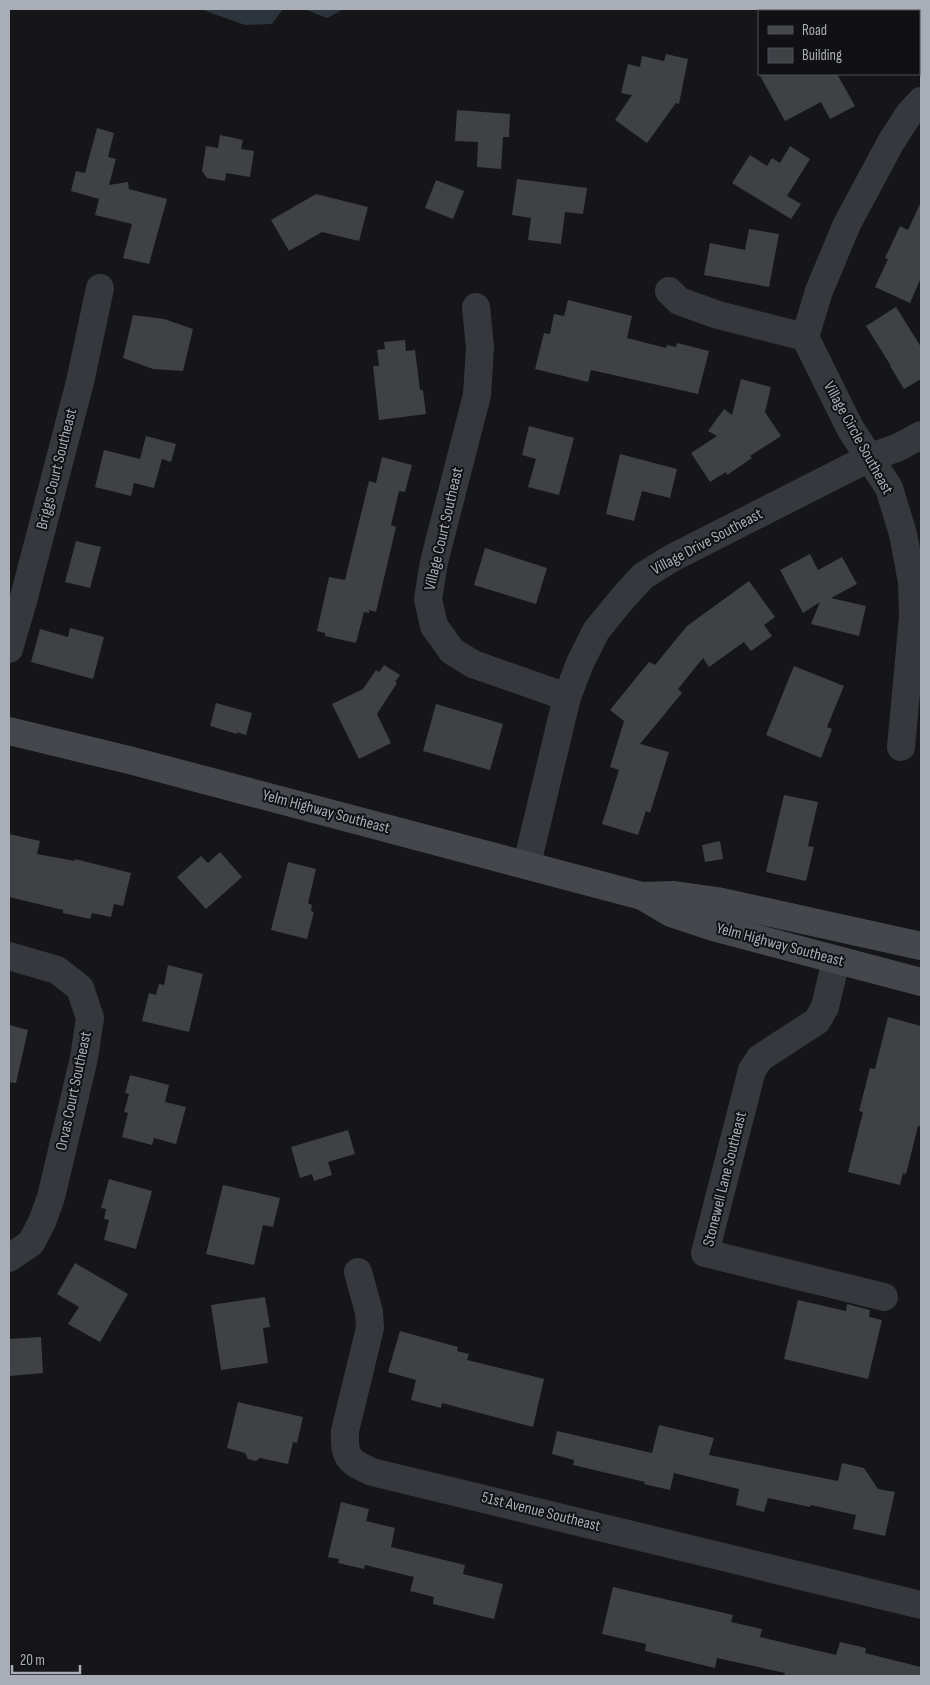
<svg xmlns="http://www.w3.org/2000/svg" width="930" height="1685" font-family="'Sofia Sans Condensed',sans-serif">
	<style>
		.water { fill: #2c353c }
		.building { fill: #404145 }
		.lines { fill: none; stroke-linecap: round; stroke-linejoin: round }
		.street { stroke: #37383d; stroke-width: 28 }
		.secondary { stroke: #45474d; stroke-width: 28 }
		.labels { text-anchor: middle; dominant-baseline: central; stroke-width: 4; stroke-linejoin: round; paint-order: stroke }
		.street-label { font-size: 16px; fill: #a8adb8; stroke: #111113 }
	</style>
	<rect width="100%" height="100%" fill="#161618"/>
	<g class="water">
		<polygon points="200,9 283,9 272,24 245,25"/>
		<polygon points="304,9 344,9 327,18"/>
	</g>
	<g class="building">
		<polygon points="666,54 688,59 679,104 676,103 647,143 615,120 632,95 621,93 628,64 640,67 642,56 664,61"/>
		<polygon points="759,74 837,74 855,106 830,119 821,102 785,121"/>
		<polygon points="457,110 510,114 509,137 503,137 501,169 477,167 478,142 455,141"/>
		<polygon points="97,128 114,133 108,157 116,159 109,185 128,182 129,189 167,199 149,264 123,258 132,224 95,215 99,199 71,191 76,171 85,173"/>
		<polygon points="220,135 243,140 241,149 254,151 250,177 226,173 225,181 207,178 202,171 206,146 218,148"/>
		<polygon points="790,146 810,159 787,196 801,204 791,219 732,183 750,155 767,166 772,158 780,163"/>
		<polygon points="517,179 587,188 583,214 565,212 561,244 528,240 531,218 512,215"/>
		<polygon points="436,180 464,191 453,219 425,208"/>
		<polygon points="316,194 368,207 359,241 322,232 289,251 271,220"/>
		<polygon points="921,202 921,278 910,303 875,287 888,259 885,258 900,226 908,230"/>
		<polygon points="749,229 779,234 769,287 704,275 710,243 745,250"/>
		<polygon points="568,300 632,316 627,338 666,348 667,345 676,347 677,343 709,351 698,394 591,370 588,382 535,369 544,333 550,334 554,314 564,316"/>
		<polygon points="896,307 921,347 921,379 904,389 890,366 891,366 866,326"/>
		<polygon points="133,315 164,319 193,329 183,371 153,369 123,358"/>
		<polygon points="405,340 406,351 415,350 420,390 423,390 426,414 379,420 373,366 379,366 377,350 385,349 384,342"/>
		<polygon points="741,379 771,387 765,412 781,436 750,456 752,458 727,475 726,472 710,482 691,453 717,436 708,431 724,409 732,415"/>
		<polygon points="529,426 574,438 559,495 528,487 536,459 522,455"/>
		<polygon points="146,436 176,444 171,462 162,459 154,488 134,483 131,496 95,487 104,450 140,459"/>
		<polygon points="620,454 677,469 670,498 642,491 634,521 606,514"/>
		<polygon points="382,457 412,465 405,492 399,491 391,525 396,527 376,612 369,610 369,613 364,612 356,643 325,636 325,633 317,631 329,577 345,580 369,481 376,483"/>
		<polygon points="76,541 101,547 90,588 65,582"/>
		<polygon points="485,548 547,568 536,604 474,585"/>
		<polygon points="810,554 818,570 842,557 857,584 831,598 866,606 859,636 811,624 820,602 803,613 780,570"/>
		<polygon points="749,581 775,617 764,625 772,636 751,651 744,642 709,667 703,658 678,689 682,693 640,744 669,752 650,813 646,811 638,835 602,824 619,770 610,767 624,721 610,710 649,662 655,665 687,626"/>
		<polygon points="70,628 104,637 93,679 31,662 40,629 68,637"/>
		<polygon points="384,665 400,675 395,682 397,683 377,714 391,743 359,759 332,704 363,689 376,670 379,672"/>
		<polygon points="794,666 844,686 827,727 832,729 821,758 766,735"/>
		<polygon points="216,703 252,713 246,735 237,732 237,734 210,726"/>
		<polygon points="436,704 503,724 490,770 423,751"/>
		<polygon points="784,795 818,802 808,846 814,847 806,881 766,872"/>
		<polygon points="9,834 40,841 37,854 75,861 75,859 131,873 123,906 114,904 111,917 92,913 90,919 63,913 63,910 9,897"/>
		<polygon points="720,841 723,859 705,862 702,845"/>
		<polygon points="220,852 242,877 206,909 177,877 201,856 208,863"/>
		<polygon points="288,862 316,869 308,903 312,905 311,911 314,912 307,939 271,930"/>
		<polygon points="168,965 203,974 189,1032 142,1021 149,993 156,995 159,984 164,985"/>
		<polygon points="888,1017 921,1026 921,1127 918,1126 906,1174 903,1173 900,1185 848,1172 863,1112 859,1111 870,1068 875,1069"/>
		<polygon points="9,1025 28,1030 16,1083 9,1082"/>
		<polygon points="130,1075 169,1085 165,1102 186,1107 176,1144 154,1138 152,1145 122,1137 128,1113 124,1112 129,1094 125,1093"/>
		<polygon points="348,1130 355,1154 328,1162 332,1175 314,1181 312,1174 300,1178 291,1147"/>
		<polygon points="109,1179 152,1191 136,1249 104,1240 109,1220 104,1219 106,1209 101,1208"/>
		<polygon points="223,1185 280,1198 273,1227 263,1225 254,1265 206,1254"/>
		<polygon points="75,1263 128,1294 100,1342 68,1324 79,1307 57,1294"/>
		<polygon points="265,1297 270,1327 263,1328 268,1363 221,1370 211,1305"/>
		<polygon points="798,1300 846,1311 847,1304 870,1310 869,1317 882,1320 868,1379 784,1359"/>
		<polygon points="400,1331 458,1347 457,1351 469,1354 467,1360 544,1379 533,1427 442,1403 441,1408 411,1400 416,1380 388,1372"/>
		<polygon points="41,1337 43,1373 9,1376 9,1339"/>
		<polygon points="238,1402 303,1417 297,1443 293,1442 288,1464 260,1458 256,1461 248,1459 245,1453 227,1448"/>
		<polygon points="659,1425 714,1438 709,1455 838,1481 842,1463 864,1468 878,1489 895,1492 885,1536 853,1529 856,1515 811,1505 810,1507 768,1498 764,1512 736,1505 739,1489 674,1473 670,1490 644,1484 645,1482 573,1465 574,1460 552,1454 557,1431 652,1453"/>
		<polygon points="341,1502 369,1509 366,1521 395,1528 391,1547 465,1565 463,1574 503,1584 494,1619 433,1604 434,1597 410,1591 414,1577 365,1565 364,1569 338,1563 339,1559 328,1557"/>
		<polygon points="613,1587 733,1615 731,1622 762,1629 760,1637 836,1655 840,1642 866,1648 865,1653 921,1667 921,1676 784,1676 785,1673 717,1658 715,1668 645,1651 646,1644 602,1634"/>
	</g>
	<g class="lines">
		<g class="street">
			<polyline points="669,291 679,301 718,315 805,337 850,428 889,488 903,534 912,582 913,617 901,747"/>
			<polyline points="476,307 480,347 477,395 434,562 428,599 434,626 452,651 473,664 567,697"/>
			<polyline points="805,337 819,291 847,224 891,142 909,114 921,101"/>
			<polyline points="9,649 23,601 80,382 100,288"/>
			<polyline points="527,864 567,697 580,663 596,631 622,599 643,576 672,558 869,458 899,447 921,435"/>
			<polyline points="9,956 57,970 80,988 90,1018 84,1058 51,1197 42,1222 31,1243 9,1258"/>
			<polyline points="836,960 825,1007 817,1021 760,1058 752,1070 705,1253 884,1297"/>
			<path d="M358 1272 369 1312 370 1328 345 1431C344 1458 348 1461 372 1472L921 1605"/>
		</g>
		<g class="secondary">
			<polyline points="9,731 129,760 642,896 671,913 713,927 921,982"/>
			<polyline points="642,896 674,895 717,901 921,946"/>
		</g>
	</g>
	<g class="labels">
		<g class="street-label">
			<text transform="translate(858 438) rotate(61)">Village Circle Southeast</text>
			<text transform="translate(57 469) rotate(-76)">Briggs Court Southeast</text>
			<text transform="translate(444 529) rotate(-77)">Village Court Southeast</text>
			<text transform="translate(707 542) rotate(-28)">Village Drive Southeast</text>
			<text transform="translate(326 812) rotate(15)">Yelm Highway Southeast</text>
			<text transform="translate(780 945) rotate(15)">Yelm Highway Southeast</text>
			<text transform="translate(74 1091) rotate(-78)">Orvas Court Southeast</text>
			<text transform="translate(725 1179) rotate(-76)">Stonewell Lane Southeast</text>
			<text transform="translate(541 1512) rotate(14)">51st Avenue Southeast</text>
		</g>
	</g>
	<rect width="930" height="1685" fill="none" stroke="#a8adb8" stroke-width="20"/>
	<rect x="758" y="10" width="162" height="65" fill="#111113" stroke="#4d4f55"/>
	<rect x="768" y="26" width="25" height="8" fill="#45474d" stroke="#4d4f55"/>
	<text x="802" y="35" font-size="15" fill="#a8adb8">Road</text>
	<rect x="768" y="48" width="25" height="15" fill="#404145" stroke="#4d4f55"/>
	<text x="802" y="60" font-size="15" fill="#a8adb8">Building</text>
	<path d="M12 1665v8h68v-8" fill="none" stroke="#a8adb8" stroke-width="2.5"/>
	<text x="20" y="1665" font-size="15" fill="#a8adb8" stroke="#111113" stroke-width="4" paint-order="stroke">20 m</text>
</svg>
